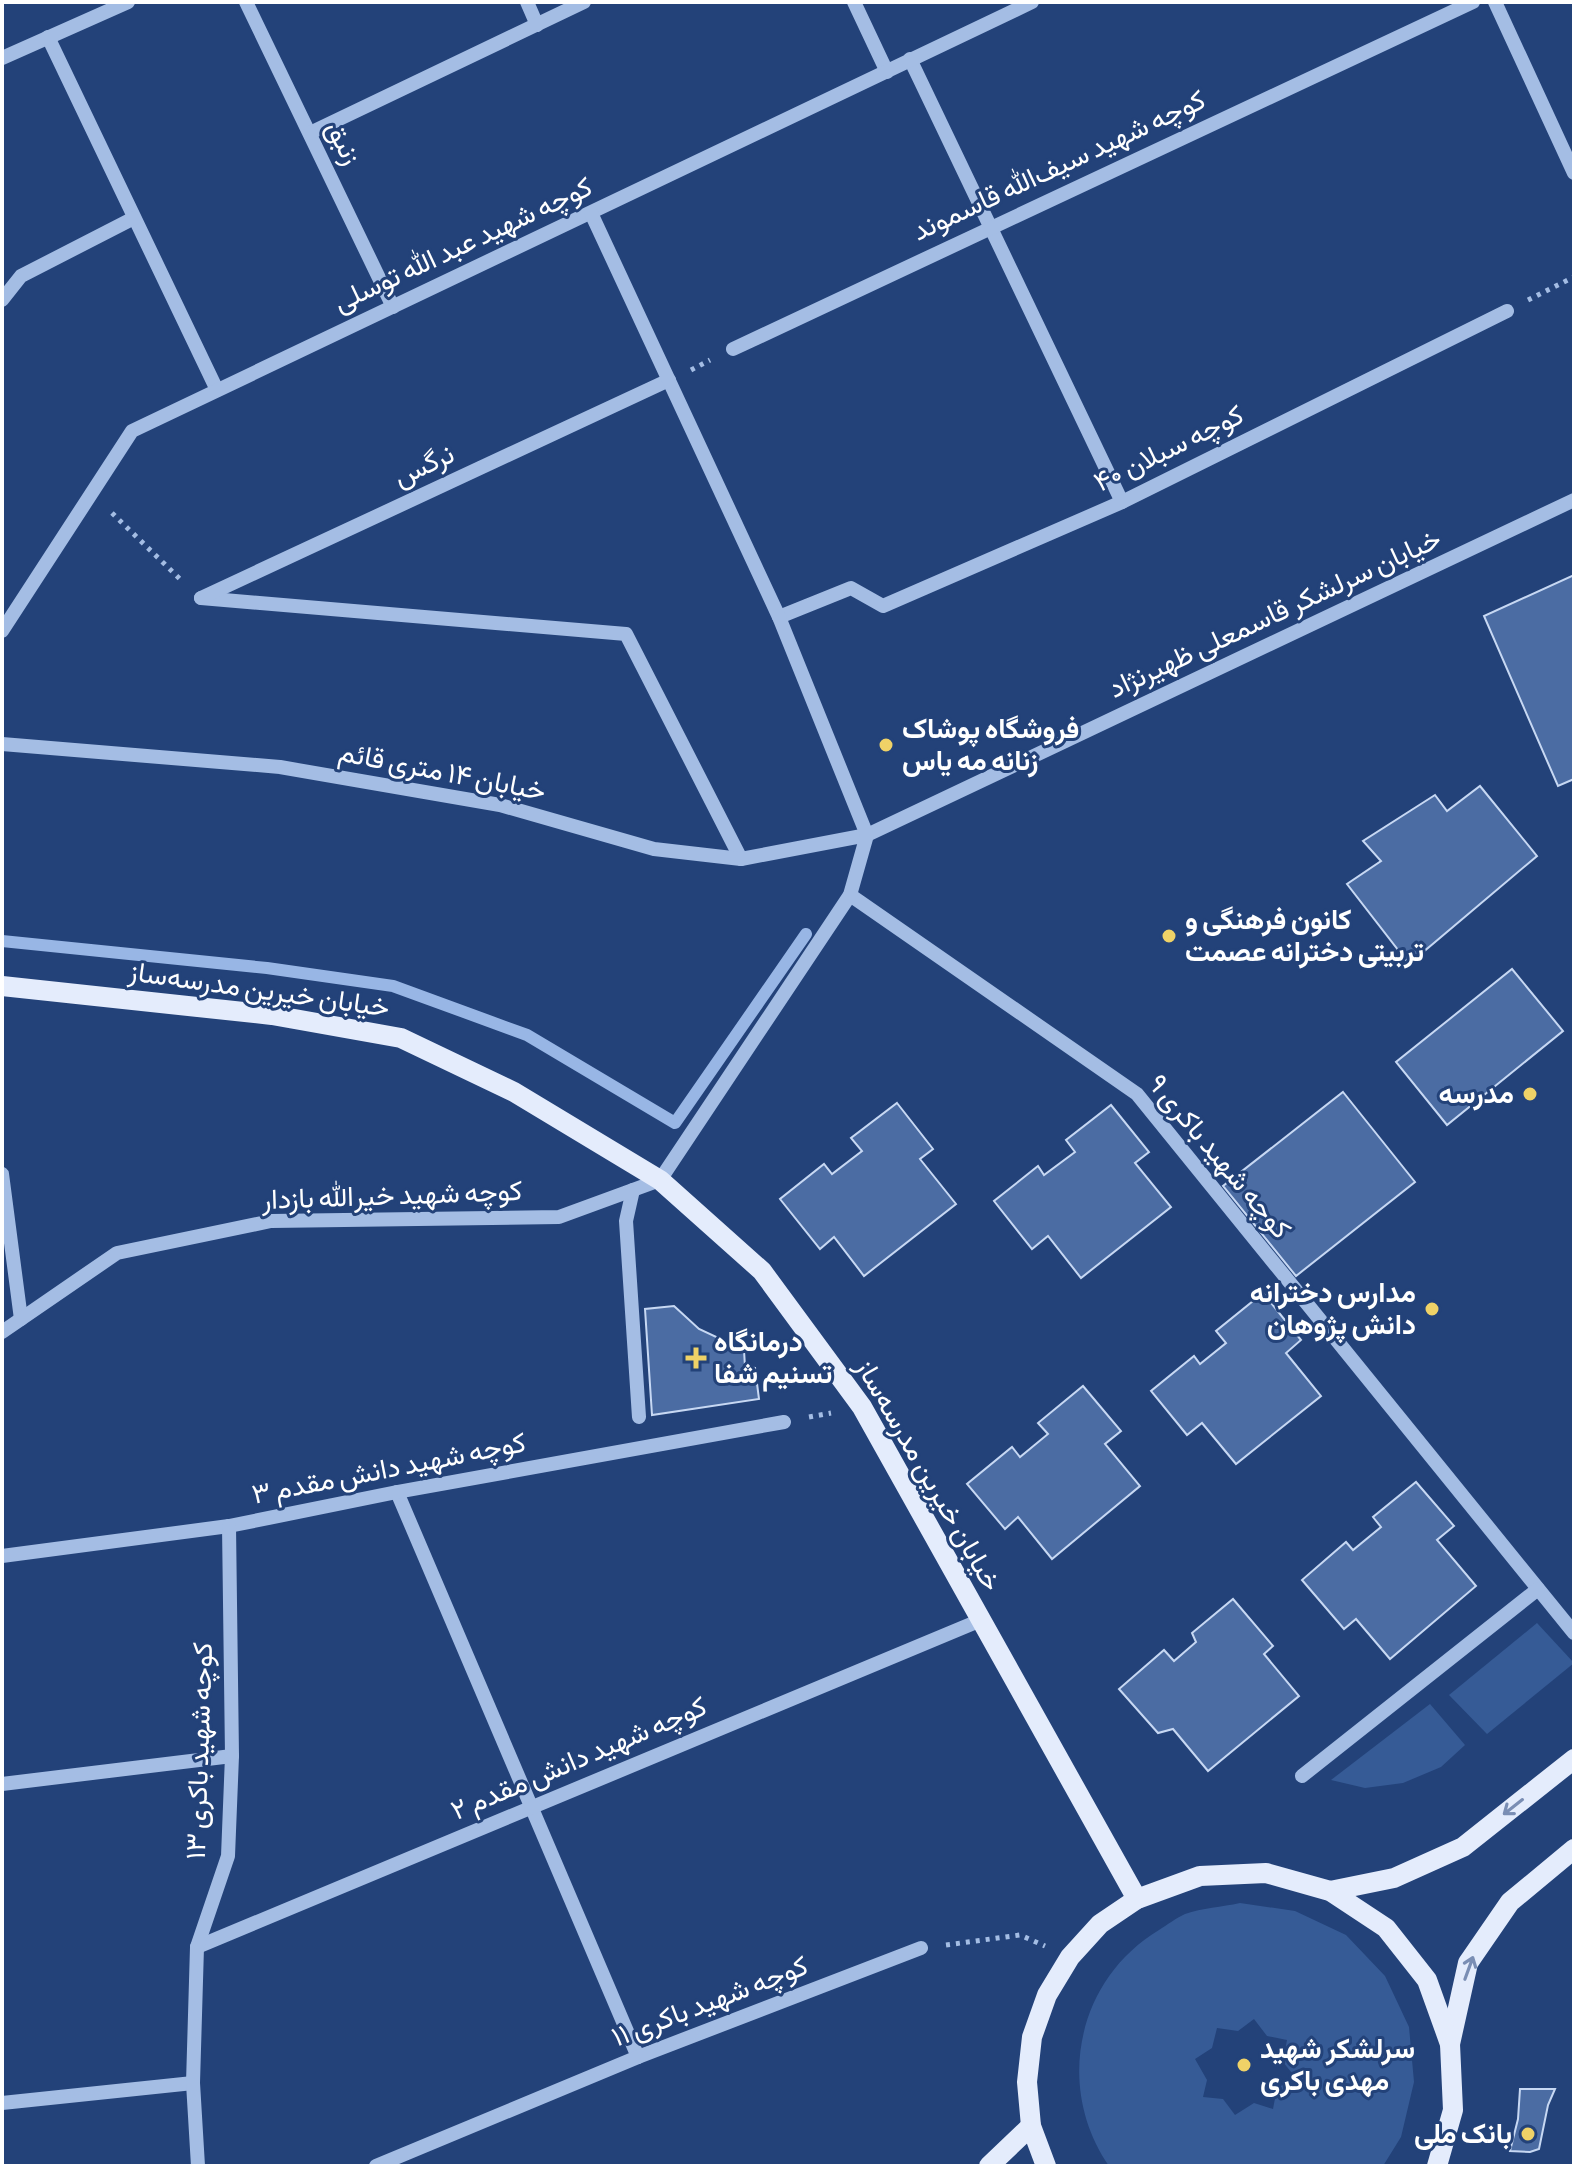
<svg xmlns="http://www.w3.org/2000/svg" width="1576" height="2168" font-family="'Sofia Sans Condensed',Vazirmatn,sans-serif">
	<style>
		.green { fill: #365b96; fill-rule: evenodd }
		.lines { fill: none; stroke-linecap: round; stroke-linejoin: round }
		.stream { stroke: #98b6e5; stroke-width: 12 }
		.building { fill: #4b6ca3; stroke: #c7d8f3; stroke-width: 2 }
		.path { stroke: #a4bde4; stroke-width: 5; stroke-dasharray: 4 6; stroke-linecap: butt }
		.minor { stroke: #a4bde4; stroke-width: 14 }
		.major { stroke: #e4ecfc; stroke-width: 20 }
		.oneway { stroke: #7a8eb4 }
		.poi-dot { fill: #efd267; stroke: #234279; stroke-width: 3 }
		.labels { text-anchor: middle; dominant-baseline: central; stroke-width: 6; stroke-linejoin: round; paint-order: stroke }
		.street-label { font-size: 28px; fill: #fff; stroke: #234279 }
		.poi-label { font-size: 28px; font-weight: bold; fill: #fff; stroke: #234279; text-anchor: start }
	</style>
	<rect width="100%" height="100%" fill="#234279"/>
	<g class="green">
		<polygon points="1537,1623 1574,1663 1487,1734 1449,1695"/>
		<polygon points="1430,1704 1465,1745 1441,1767 1403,1783 1365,1788 1331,1780"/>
		<path d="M1240 1903 1295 1911 1346 1935 1385 1976 1409 2027 1414 2082 1401 2137 1383 2166H1109C1055 2088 1076 1980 1159 1930 1167 1925 1176 1918 1185 1914 1202 1908 1222 1907 1240 1903ZM1254 2019 1267 2036 1287 2040 1283 2062 1296 2078 1277 2088 1273 2109 1254 2103 1235 2115 1223 2099 1203 2097 1207 2080 1195 2059 1212 2048 1217 2028 1238 2031Z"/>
	</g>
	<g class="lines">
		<polyline class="stream" points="2,941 267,968 393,986 527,1035 675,1123 806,934"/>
	</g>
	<g class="building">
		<polygon points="1574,575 1574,779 1558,786 1484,616"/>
		<polygon points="1480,786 1537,856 1409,964 1347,884 1381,861 1363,841 1435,795 1447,811"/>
		<polygon points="1512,969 1563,1031 1447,1125 1396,1062"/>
		<polygon points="1343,1092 1415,1182 1296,1276 1223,1186"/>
		<polygon points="897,1103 933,1149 920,1159 956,1204 864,1276 834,1237 820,1249 780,1199 824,1164 832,1174 862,1151 851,1138"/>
		<polygon points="1111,1105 1149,1152 1135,1163 1171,1207 1081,1278 1048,1236 1032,1249 994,1201 1038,1166 1044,1175 1075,1152 1066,1140"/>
		<polygon points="1263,1293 1301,1340 1286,1353 1321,1396 1236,1464 1202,1423 1187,1435 1151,1391 1194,1356 1200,1364 1226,1343 1216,1331"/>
		<polygon points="674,1306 699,1329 744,1350 745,1367 755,1368 759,1399 652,1415 645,1309"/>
		<polygon points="1083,1386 1121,1431 1105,1444 1140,1486 1052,1559 1018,1517 1005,1529 967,1484 1012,1447 1020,1457 1048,1434 1038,1423"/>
		<polygon points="1416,1482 1454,1526 1437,1540 1476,1586 1390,1659 1356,1619 1344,1629 1302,1580 1346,1542 1353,1550 1381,1527 1373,1517"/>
		<polygon points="1233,1599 1273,1646 1264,1654 1299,1696 1208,1771 1173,1729 1158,1733 1119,1689 1164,1650 1174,1661 1196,1642 1192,1633"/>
		<polygon points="1520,2089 1555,2089 1548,2105 1539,2149 1530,2152 1510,2151 1518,2119"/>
	</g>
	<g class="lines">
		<g class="path">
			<polyline points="1528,300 1574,277"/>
			<polyline points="691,370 710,360"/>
			<polyline points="112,513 182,581"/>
			<polyline points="809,1417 831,1413"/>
			<polyline points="946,1945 1020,1935 1045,1946"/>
		</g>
		<g class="minor">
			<polyline points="246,2 393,307"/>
			<polyline points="527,2 537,25"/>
			<polyline points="854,2 887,72"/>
			<polyline points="1495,2 1574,173"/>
			<polyline points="48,37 217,390"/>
			<polyline points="2,58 128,2"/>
			<polyline points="910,59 1122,502"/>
			<polyline points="310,133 584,2"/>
			<polyline points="2,300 21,276 134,218"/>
			<polyline points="733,349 1473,2"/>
			<polyline points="201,598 626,634 741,859"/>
			<polyline points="201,598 669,380"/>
			<polyline points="779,617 851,588 883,606 1122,502 1507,311"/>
			<polyline points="2,631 132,431 1032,2"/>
			<polyline points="2,744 280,767 500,805 654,849 741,859 867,835 1574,500"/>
			<polyline points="850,895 1137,1094 1574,1633"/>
			<polyline points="2,1174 21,1319"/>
			<polyline points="633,1190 626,1221 639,1417"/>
			<polyline points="2,1332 117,1253 271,1221 559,1217 660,1180 850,895 867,835 779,617 591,213"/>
			<polyline points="397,1492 638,2057"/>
			<polyline points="2,1556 229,1526 397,1492 784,1422"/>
			<polyline points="1302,1776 1538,1589"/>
			<polyline points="2,1784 232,1756"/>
			<polyline points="197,1947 981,1620"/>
			<polyline points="2,2103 193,2083"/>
			<polyline points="198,2166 193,2083 197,1947 228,1856 232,1756 229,1526"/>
			<polyline points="376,2166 638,2057 921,1948"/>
		</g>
		<g class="major">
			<polyline points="2,986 272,1015 401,1038 514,1092 660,1180 762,1271 862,1407 1137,1899"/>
			<polyline points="1330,1891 1394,1878 1463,1847 1574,1759"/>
			<polyline points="1450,2044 1468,1963 1510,1902 1574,1849"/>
			<polyline points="989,2166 1031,2126"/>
			<polyline points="1046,2166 1031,2126 1027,2082 1032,2037 1047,1995 1070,1957 1100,1924 1137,1899 1200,1876 1266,1873 1330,1891 1386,1928 1427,1980 1450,2044 1453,2110 1437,2166"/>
		</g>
	</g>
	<defs><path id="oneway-shaft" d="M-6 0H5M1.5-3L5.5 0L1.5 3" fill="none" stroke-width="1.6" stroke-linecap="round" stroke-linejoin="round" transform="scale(2)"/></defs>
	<g class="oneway">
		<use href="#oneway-shaft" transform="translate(1513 1807) rotate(142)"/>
		<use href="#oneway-shaft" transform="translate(1469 1968) rotate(-70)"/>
	</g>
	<g class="poi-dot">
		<circle cx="886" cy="745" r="8"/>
		<circle cx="1169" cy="936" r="8"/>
		<circle cx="1530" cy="1094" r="8"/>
		<circle cx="1432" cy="1309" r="8"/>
		<path d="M692 1346h8v8h8v8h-8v8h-8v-8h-8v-8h8z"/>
		<circle cx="1244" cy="2065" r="8"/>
		<circle cx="1528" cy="2134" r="8"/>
	</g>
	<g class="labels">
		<g class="street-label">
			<text transform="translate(343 143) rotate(64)">زنبق</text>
			<text transform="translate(1059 166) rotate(-25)">کوچه شهید سیف‌الله قاسموند</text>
			<text transform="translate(463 245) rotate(-25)">کوچه شهید عبد الله توسلی</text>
			<text transform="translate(1169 449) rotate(-26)">کوچه سبلان ۴۰</text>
			<text transform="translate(424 466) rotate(-25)">نرگس</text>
			<text transform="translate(1275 614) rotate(-25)">خیابان سرلشکر قاسمعلی ظهیرنژاد</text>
			<text transform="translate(442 772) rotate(11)">خیابان ۱۴ متری قائم</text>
			<text transform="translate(259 990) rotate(8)">خیابان خیرین مدرسه‌ساز</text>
			<text transform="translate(1219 1157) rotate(50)">کوچه شهید باکری ۹</text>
			<text transform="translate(392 1196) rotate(-2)">کوچه شهید خیرالله بازدار</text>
			<text transform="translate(389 1469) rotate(-11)">کوچه شهید دانش مقدم ۳</text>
			<text transform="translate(928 1475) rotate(60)">خیابان خیرین مدرسه‌ساز</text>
			<text transform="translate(200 1751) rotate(-88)">کوچه شهید باکری ۱۳</text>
			<text transform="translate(579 1759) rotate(-23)">کوچه شهید دانش مقدم ۲</text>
			<text transform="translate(710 2002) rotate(-21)">کوچه شهید باکری ۱۱</text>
		</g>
		<g class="poi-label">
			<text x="902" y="729">فروشگاه پوشاک<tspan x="902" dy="32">زنانه مه یاس</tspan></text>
			<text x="1185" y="920">کانون فرهنگی و<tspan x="1185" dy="32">تربیتی دخترانه عصمت</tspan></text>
			<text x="1514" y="1094" text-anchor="end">مدرسه</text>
			<text x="1416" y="1293" text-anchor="end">مدارس دخترانه<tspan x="1416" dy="32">دانش پژوهان</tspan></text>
			<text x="714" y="1342">درمانگاه<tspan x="714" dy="32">تسنیم شفا</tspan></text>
			<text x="1260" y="2049">سرلشکر شهید<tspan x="1260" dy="32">مهدی باکری</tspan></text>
			<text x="1512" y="2134" text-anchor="end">بانک ملی</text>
		</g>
	</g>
	<rect width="1576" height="2168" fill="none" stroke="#ffffff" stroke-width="8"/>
</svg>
